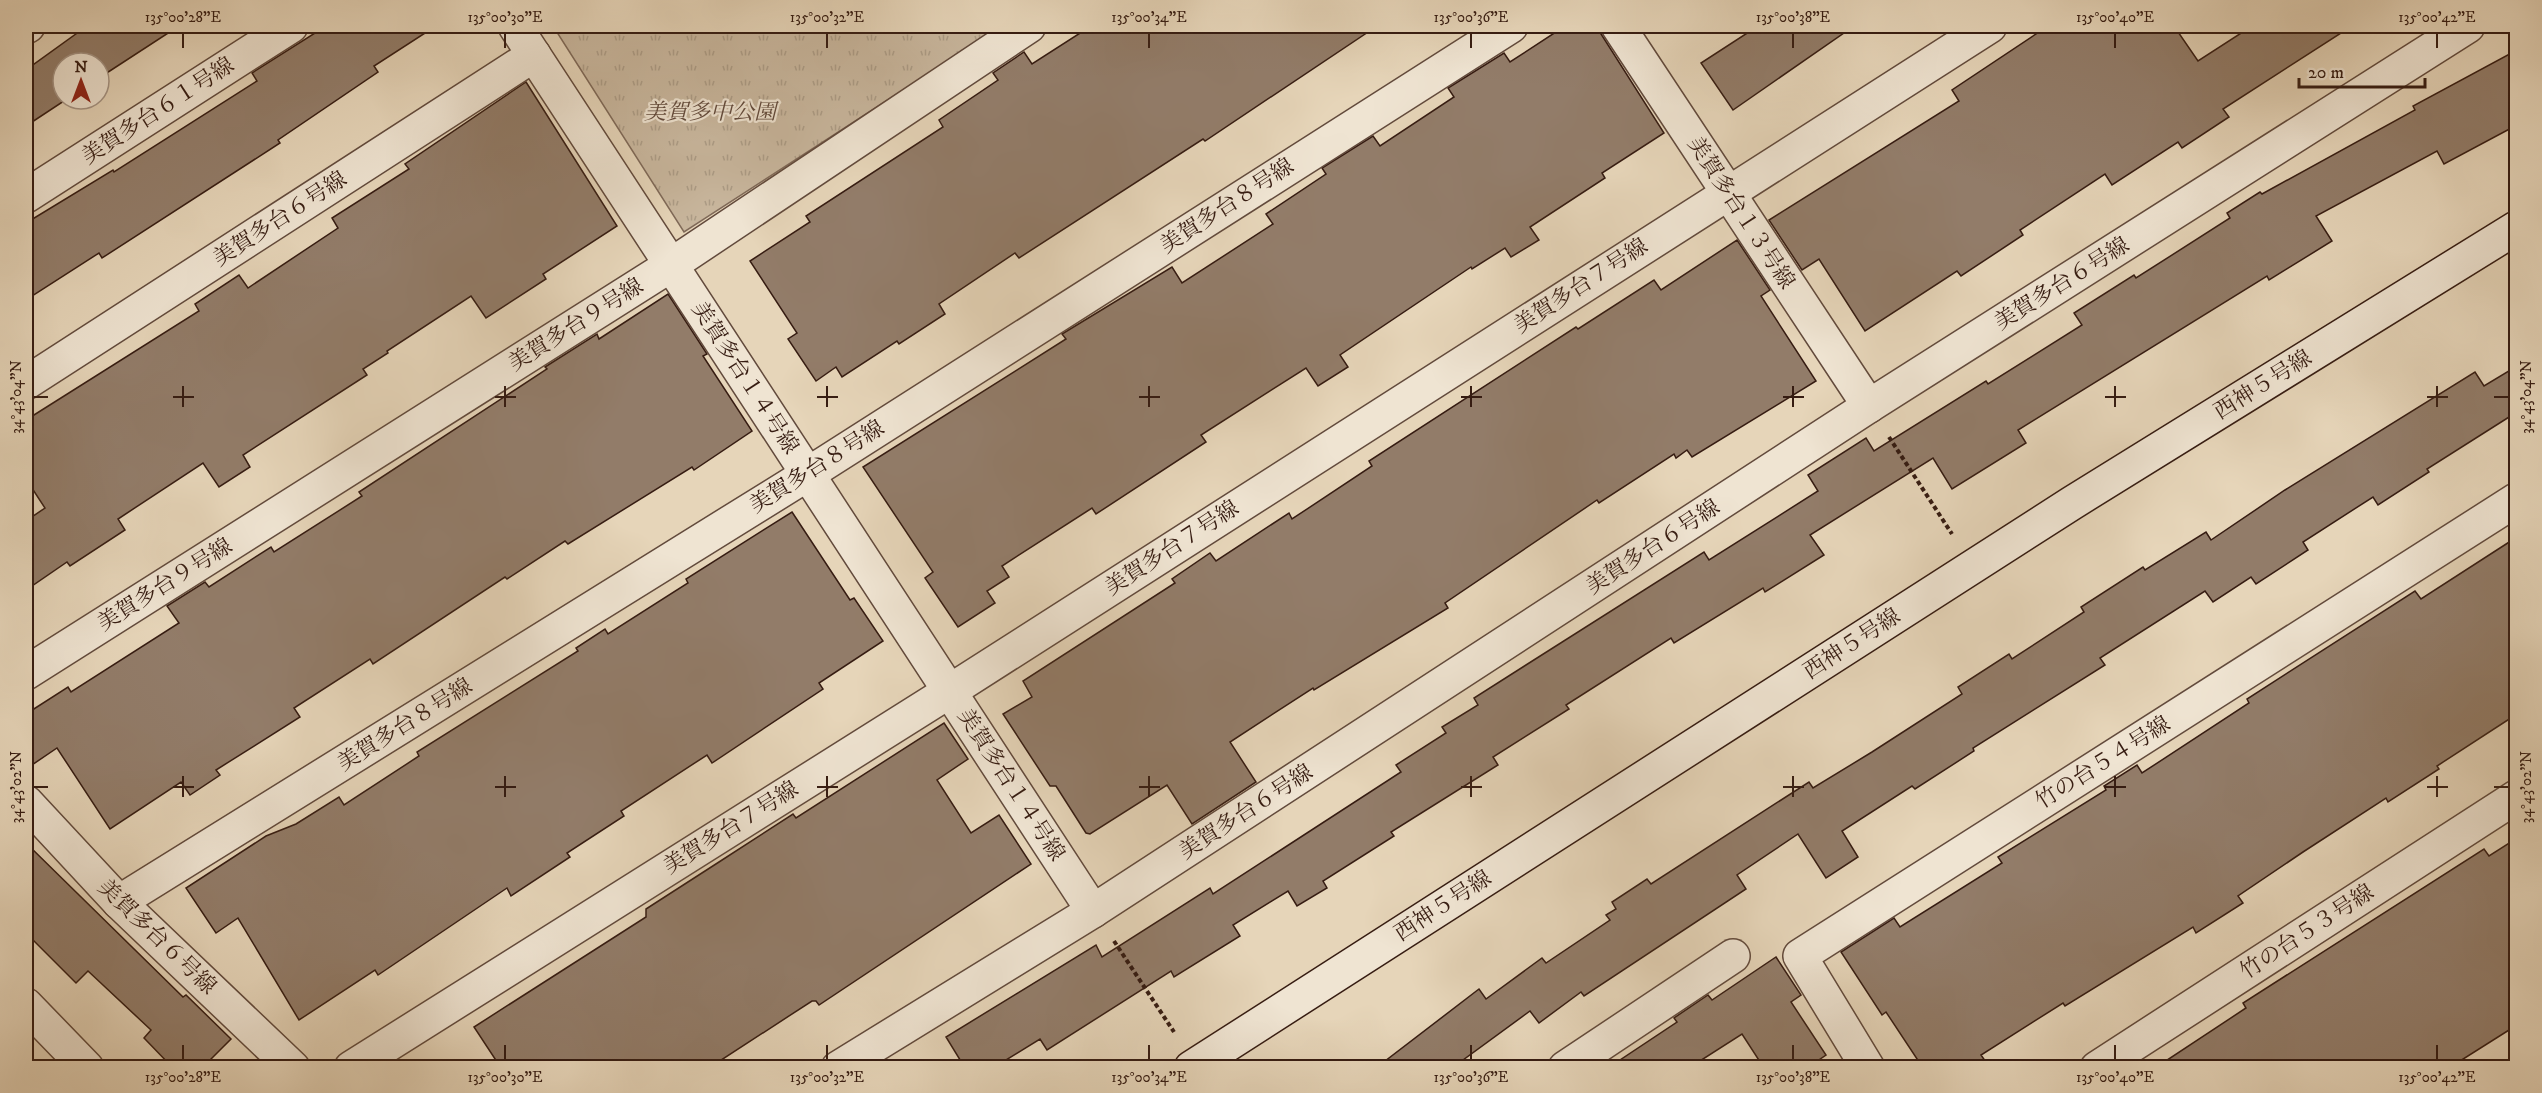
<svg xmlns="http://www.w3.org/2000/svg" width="2542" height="1093" font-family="'IM FELL DW Pica','Noto Serif JP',serif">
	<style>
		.grass { fill: url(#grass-tufts); stroke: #7f6958; stroke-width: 1.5 }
		.building { fill: #927c69; stroke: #361c12; stroke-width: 1.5 }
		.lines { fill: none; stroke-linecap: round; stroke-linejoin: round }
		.street-casing { stroke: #624a3c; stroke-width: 36 }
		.secondary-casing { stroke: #361c12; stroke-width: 36 }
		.path { stroke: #361c12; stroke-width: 4; stroke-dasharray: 4.5 3; stroke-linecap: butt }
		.street { stroke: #efe4d2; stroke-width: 33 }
		.secondary { stroke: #efe4d2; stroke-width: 33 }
		.ticks { fill: none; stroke: #361c12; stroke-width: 2 }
		.labels { text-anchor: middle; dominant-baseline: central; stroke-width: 4.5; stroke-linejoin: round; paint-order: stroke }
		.street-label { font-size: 22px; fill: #361c12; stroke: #efe4d2 }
		.park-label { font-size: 22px; font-style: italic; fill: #624a3c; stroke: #efe4d2 }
		.neatline { fill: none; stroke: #361c12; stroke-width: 2 }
		.ticks-label { font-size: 15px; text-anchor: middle; fill: #361c12 }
	</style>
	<defs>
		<pattern id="grass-tufts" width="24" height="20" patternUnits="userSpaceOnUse" patternTransform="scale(1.5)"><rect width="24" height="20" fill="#c8b69d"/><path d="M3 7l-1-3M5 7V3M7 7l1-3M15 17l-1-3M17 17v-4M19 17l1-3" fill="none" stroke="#ac9c86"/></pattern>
	</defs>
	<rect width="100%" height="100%" fill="#e6d5b9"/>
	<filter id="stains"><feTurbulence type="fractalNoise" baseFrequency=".00333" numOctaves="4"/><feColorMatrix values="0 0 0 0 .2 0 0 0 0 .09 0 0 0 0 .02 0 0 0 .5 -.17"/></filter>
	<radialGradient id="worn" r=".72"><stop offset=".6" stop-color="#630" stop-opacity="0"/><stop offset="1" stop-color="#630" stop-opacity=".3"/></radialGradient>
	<polygon class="grass" points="553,26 1002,26 684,232"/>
	<g class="building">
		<polygon points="87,26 179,26 99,78 99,63 63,63 63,99 67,99 26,126 26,70"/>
		<polygon points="326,26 436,26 374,66 378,72 278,140 280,143 102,258 99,253 26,300 26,223 113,170 114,172 257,81 252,73"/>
		<polygon points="1091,26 1377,26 1205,141 1203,139 1019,258 1015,253 939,304 945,314 899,344 897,341 842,377 836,367 816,381 788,339 797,333 750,261 810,222 806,216 943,127 939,120 998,80 993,73 1024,52 1032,64"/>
		<polygon points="1565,26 1596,26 1664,133 1602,173 1605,178 1530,227 1539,240 1511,257 1505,248 1472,269 1471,267 1340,355 1348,367 1318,386 1306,368 1201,435 1206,442 1096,514 1092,508 1002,566 1009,577 987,591 995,603 958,627 925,578 933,572 863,467 1066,339 1062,334 1172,267 1182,283 1273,224 1266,214 1326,174 1322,168 1373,136 1380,146 1454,97 1448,88 1504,53 1510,62"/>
		<polygon points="1758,26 1854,26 1733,110 1701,63"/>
		<polygon points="2048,26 2174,26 2198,61 2252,26 2352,26 2223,109 2229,117 2182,148 2178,142 2112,185 2105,174 2020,230 2023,235 1961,276 1957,271 1865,331 1819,259 1802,270 1769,220 1959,101 1952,90"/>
		<polygon points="2517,50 2517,125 2444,164 2437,151 2316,216 2332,241 2269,280 2267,276 2018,430 2026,443 1952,489 1933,458 1810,535 1824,555 1765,592 1763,588 1674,643 1671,638 1566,705 1569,709 1493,757 1498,765 1391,832 1394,836 1323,881 1327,888 1297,906 1288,891 1233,925 1240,936 1174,977 1171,971 1047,1050 1040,1039 993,1068 965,1068 946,1037 1096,945 1102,957 1210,888 1213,894 1401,772 1396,765 1446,733 1442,727 1478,705 1474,698 1704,552 1709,560 1818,491 1808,475 1866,438 1874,451 1986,381 1988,384 2082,325 2074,313 2134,275 2136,278 2230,218 2227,213 2260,192 2262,194 2415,110 2413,106"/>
		<polygon points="526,82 617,226 543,274 546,279 486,318 471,296 387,351 388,353 363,369 367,375 243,455 250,467 219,487 203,463 118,519 125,530 70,566 67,562 26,590 26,521 45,508 26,479 26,420 199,311 195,304 239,275 248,288 338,228 332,218 409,169 405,164"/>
		<polygon points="1737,240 1770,290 1761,296 1816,381 1692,457 1687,450 1676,458 1674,454 1599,503 1597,500 1445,603 1448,608 1314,690 1313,688 1230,742 1256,782 1192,824 1167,785 1090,834 1086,833 1056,786 1050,786 1003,714 1032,697 1023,681 1175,583 1172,579 1210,553 1216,561 1289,513 1292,519 1372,466 1369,461 1576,327 1578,329 1654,280 1661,290"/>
		<polygon points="668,294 707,354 703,356 752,431 694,470 692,467 568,544 565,541 507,579 505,577 373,664 370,659 294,708 300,717 216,770 220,775 190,795 181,782 110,829 57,748 26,769 26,714 68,687 71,692 179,623 167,606 205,582 209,587 271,547 274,552 362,496 359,492 547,369 545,367 597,334 599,339"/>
		<polygon points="2517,366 2517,412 2427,469 2429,472 2378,505 2373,497 2303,542 2308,550 2256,584 2251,577 2213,602 2205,591 2100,658 2105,665 1973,748 1974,751 1915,789 1912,786 1842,831 1858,857 1826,878 1798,834 1737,875 1746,889 1584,996 1581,992 1539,1023 1530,1011 1452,1068 1376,1068 1479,989 1486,999 1542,958 1546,963 1610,920 1606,915 1616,909 1612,902 1647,879 1651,884 1809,782 1813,788 1872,752 1962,694 1958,687 2009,654 2012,659 2084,612 2081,607 2143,567 2145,570 2206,532 2211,540 2285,490 2475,372 2484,386"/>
		<polygon points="792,512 850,600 854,598 883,641 819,683 823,689 712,763 707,755 621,811 624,816 567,853 570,857 511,896 507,888 378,975 375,970 299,1020 238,918 216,933 186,888 266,836 296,824 339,797 344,805 419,756 417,752 578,651 576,648 605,629 608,634 688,583 686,579"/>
		<polygon points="2517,537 2517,714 2437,766 2439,769 2388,802 2386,798 2303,852 2238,896 2243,903 2196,933 2193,927 2065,1006 2063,1003 1981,1055 1990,1068 1923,1068 1886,1012 1882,1015 1841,952 1894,918 1900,927 2002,863 1998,857 2106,790 2104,786 2137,765 2142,773 2249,703 2247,699 2415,591 2421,599"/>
		<polygon points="944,723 968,759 937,780 971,833 999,815 1031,864 819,1005 816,1001 812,1001 709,1068 532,1068 529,1064 521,1068 501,1068 474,1027 646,917 646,909 719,862 793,814 796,818"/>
		<polygon points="2517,838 2517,1025 2449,1068 2155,1068 2246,1008 2243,1003 2484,849 2489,856"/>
		<polygon points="26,843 183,997 186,995 231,1039 202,1068 173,1068 144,1038 151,1030 88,971 76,983 26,933"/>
		<polygon points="1776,957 1801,995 1791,1002 1826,1055 1807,1068 1764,1068 1742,1034 1689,1068 1608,1068 1677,1022 1674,1018 1708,995 1712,1000"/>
	</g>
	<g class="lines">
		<g class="street-casing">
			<g id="street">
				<polyline points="515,26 1093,911"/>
				<polyline points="1618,26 1869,406"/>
				<polyline points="26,27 28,26"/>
				<polyline points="26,196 291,26"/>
				<polyline points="26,383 534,55"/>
				<polyline points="26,673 671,265 1029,26"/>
				<polyline points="26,802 119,902 293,1068"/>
				<polyline points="119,902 808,474 1511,26"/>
				<polyline points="26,1005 87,1068"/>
				<polyline points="351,1068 950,691 1990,26"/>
				<polyline points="838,1068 1093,911 1869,406 2468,26"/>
				<polyline points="1565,1068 1733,956"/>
				<polyline points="1868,1068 1800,956 2516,500"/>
				<polyline points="2097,1068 2516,797"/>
			</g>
		</g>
		<g class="secondary-casing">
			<polyline id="secondary" points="1191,1068 2072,503 2516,228"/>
		</g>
		<g class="path">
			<polyline points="1889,437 1952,534"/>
			<polyline points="1114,941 1174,1032"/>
		</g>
		<use href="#street" class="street"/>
		<use href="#secondary" class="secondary"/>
	</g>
	<path class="ticks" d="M183 33V48M505 33V48M827 33V48M1149 33V48M1471 33V48M1793 33V48M2115 33V48M2437 33V48M183 386V407M505 386V407M827 386V407M1149 386V407M1471 386V407M1793 386V407M2115 386V407M2437 386V407M33 397H48M173 397H194M495 397H516M817 397H838M1139 397H1160M1461 397H1482M1783 397H1804M2105 397H2126M2427 397H2448M2494 397H2509M183 776V797M505 776V797M827 776V797M1149 776V797M1471 776V797M1793 776V797M2115 776V797M2437 776V797M33 787H48M173 787H194M495 787H516M817 787H838M1139 787H1160M1461 787H1482M1783 787H1804M2105 787H2126M2427 787H2448M2494 787H2509M183 1045V1060M505 1045V1060M827 1045V1060M1149 1045V1060M1471 1045V1060M1793 1045V1060M2115 1045V1060M2437 1045V1060"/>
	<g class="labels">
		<g class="street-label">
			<text transform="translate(158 111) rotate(-33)">美賀多台６１号線</text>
			<text transform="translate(1227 206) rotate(-33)">美賀多台８号線</text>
			<text transform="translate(1741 213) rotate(57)">美賀多台１３号線</text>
			<text transform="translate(280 219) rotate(-33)">美賀多台６号線</text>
			<text transform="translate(2062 284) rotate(-32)">美賀多台６号線</text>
			<text transform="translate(1581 286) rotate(-33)">美賀多台７号線</text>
			<text transform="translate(576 325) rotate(-32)">美賀多台９号線</text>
			<text transform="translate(745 378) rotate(57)">美賀多台１４号線</text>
			<text transform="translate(2263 385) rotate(-32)">西神５号線</text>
			<text transform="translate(817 467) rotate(-32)">美賀多台８号線</text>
			<text transform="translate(1653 547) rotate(-33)">美賀多台６号線</text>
			<text transform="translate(1172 548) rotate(-33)">美賀多台７号線</text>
			<text transform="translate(165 585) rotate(-32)">美賀多台９号線</text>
			<text transform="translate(1852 644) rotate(-33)">西神５号線</text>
			<text transform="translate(405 725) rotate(-32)">美賀多台８号線</text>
			<text transform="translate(2103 763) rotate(-32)">竹の台５４号線</text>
			<text transform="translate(1011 785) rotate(57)">美賀多台１４号線</text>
			<text transform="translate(1246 812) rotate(-33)">美賀多台６号線</text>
			<text transform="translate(731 828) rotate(-32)">美賀多台７号線</text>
			<text transform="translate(1443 906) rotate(-33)">西神５号線</text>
			<text transform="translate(2307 932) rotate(-33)">竹の台５３号線</text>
			<text transform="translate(157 937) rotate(44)">美賀多台６号線</text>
		</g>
		<g class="park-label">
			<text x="710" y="112">美賀多中公園</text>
		</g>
	</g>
	<rect width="2542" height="1093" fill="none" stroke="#e6d5b9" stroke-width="66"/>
	<g transform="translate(81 81)"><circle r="28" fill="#efe4d2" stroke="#a59485" stroke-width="1.5"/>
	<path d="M0-4.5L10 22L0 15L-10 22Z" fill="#8f2418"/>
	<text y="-9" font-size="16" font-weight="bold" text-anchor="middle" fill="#361c12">N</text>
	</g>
	<path d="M2299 78v9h126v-9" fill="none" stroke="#361c12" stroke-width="3"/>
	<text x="2308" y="78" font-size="18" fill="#361c12" stroke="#efe4d2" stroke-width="4.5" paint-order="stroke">20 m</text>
	<rect x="33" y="33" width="2476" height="1027" class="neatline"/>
	<g class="ticks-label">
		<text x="183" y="22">135°00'28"E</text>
		<text x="505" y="22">135°00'30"E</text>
		<text x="827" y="22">135°00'32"E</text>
		<text x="1149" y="22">135°00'34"E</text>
		<text x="1471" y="22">135°00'36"E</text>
		<text x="1793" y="22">135°00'38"E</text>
		<text x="2115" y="22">135°00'40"E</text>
		<text x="2437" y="22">135°00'42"E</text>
		<text transform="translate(16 397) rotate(-90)" y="5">34°43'04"N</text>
		<text transform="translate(2526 397) rotate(-90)" y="5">34°43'04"N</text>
		<text transform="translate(16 787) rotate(-90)" y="5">34°43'02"N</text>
		<text transform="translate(2526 787) rotate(-90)" y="5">34°43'02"N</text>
		<text x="183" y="1082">135°00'28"E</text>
		<text x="505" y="1082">135°00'30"E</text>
		<text x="827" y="1082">135°00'32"E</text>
		<text x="1149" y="1082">135°00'34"E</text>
		<text x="1471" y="1082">135°00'36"E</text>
		<text x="1793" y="1082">135°00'38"E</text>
		<text x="2115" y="1082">135°00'40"E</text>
		<text x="2437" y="1082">135°00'42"E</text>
	</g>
	<rect width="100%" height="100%" filter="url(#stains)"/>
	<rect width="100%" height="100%" fill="url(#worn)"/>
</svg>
